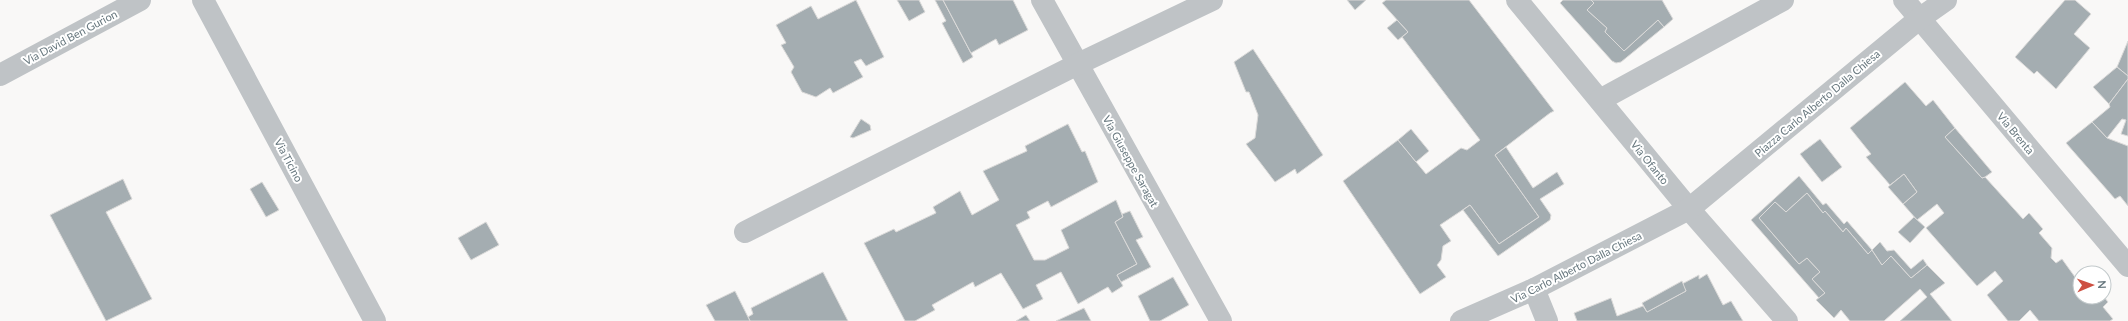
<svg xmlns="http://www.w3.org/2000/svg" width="2128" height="321" font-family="Lato,sans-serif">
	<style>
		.building { fill: #a4adb1; stroke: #dbdad9 }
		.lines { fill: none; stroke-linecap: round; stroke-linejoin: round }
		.minor { stroke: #bfc3c6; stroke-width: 22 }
		.labels { text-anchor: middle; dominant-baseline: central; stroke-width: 4; stroke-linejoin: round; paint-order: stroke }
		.street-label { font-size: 11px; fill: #67777e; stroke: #fff }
	</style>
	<rect width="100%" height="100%" fill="#f9f8f7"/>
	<g class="building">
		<polygon points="856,0 884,57 866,66 861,59 854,62 863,77 833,93 830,88 816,97 802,92 791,72 794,67 781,45 786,43 776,25 811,6 818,19"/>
		<polygon points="897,0 919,0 925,12 909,21"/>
		<polygon points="935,0 943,0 973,57 963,63 942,23 946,21"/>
		<polygon points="943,0 1013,0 1028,30 999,45 996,39 971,53"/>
		<polygon points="1347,0 1366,0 1355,10"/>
		<polygon points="1386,0 1469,0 1554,111 1550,113 1495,155 1539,217 1499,244 1470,205 1440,225 1451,241 1443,246 1441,260 1437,265 1446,277 1420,294 1343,181 1398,140 1426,174 1461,148 1467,150 1480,140 1402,37 1408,32 1382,3"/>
		<polygon points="1563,0 1591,0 1594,3 1587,10 1607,28 1605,32 1624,51 1658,20 1664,27 1621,62 1616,63 1612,61 1560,3"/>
		<polygon points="1591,0 1662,0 1673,19 1664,27 1658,20 1624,51 1605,32 1607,28 1587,10 1594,3"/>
		<polygon points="2065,0 2075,0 2091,14 2074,34 2090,48 2056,89 2037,71 2034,74 2015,57"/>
		<polygon points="1397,20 1408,32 1398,40 1387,28"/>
		<polygon points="2128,41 2128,76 2117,67"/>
		<polygon points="1253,49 1323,155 1297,174 1295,169 1275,182 1246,144 1255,138 1258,115 1249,92 1246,92 1234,62"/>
		<polygon points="2117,67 2128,76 2128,79 2109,104 2093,87"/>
		<polygon points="2128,79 2128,136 2121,134 2126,120 2122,119 2107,138 2092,122 2110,107 2109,104"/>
		<polygon points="1905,82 1926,106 1933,100 1955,128 1945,137 1982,178 1985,177 2023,219 2029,213 2043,229 2039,233 2052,248 2051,258 2056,263 2062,259 2080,284 2080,297 2104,297 2108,302 2103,307 2113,319 2110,321 2039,321 2030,310 2019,321 2008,321 1987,295 2003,281 1995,271 1977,286 1926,228 1944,213 1937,204 1917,220 1903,204 1917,192 1904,174 1890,185 1866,157 1871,154 1850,128"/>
		<polygon points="861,119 870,125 871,130 853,138 850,137"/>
		<polygon points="2092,122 2107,138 2128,146 2128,206 2120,196 2115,199 2066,143"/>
		<polygon points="1068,124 1082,152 1085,151 1098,182 1051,207 1048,201 1027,212 1030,218 1016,225 1034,260 1045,260 1069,248 1061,230 1116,200 1123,217 1115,222 1137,264 1117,275 1123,286 1112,293 1108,287 1078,304 1061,272 1036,285 1043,299 1023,309 1001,273 975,287 973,282 932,305 935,310 915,321 905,321 864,243 894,229 896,232 936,213 933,207 960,191 972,215 999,200 983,171 1027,151 1025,146"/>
		<polygon points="1955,128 1992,172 1985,177 1982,178 1945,137"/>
		<polygon points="1411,129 1429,151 1416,162 1398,140"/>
		<polygon points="1820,139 1842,167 1822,182 1800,154"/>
		<polygon points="1506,147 1533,188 1557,172 1564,184 1540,199 1551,215 1550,220 1498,256 1463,210 1470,205 1499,244 1539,217 1495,155"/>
		<polygon points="1904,174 1917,192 1903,204 1888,187"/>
		<polygon points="1799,176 1823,205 1826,203 1844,224 1847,221 1872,250 1868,254 1846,228 1843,232 1825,211 1823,213 1807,193 1786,212 1775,202 1759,218 1799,264 1807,258 1820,272 1812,279 1825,293 1819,298 1751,220"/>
		<polygon points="123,179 132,199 106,212 152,299 106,321 50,215"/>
		<polygon points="262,182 279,210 266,217 250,189"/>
		<polygon points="1807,193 1823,213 1825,211 1843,232 1846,228 1868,254 1872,250 1882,265 1891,256 1911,278 1927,265 1945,283 1930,294 1952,321 1900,321 1927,297 1920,289 1884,321 1850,321 1841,310 1834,318 1816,300 1825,293 1812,279 1820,272 1807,258 1799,264 1759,218 1775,202 1786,212"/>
		<polygon points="1130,211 1143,237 1136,240 1151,267 1121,282 1117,275 1137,264 1115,222 1123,217 1122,214"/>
		<polygon points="1914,217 1925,227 1910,243 1898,232"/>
		<polygon points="486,222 499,245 471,260 458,238"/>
		<polygon points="1880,242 1887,251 1894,250 1911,269 1923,259 1927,265 1911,278 1891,256 1882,265 1872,250"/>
		<polygon points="823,272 848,321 750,321 748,317 753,314 751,308"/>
		<polygon points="1707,274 1723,305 1731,301 1743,321 1577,321 1574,313 1611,298 1617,316 1643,306 1647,312 1686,291 1682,284 1699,275 1699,279"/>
		<polygon points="1173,277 1189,305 1160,321 1150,321 1138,296"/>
		<polygon points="1682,281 1686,291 1647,312 1642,303"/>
		<polygon points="735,291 750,321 715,321 706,305"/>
		<polygon points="1084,308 1091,321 1056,321"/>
		<polygon points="1026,315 1030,321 1016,321"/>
	</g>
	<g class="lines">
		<g class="minor">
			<polyline points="203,0 375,321"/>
			<polyline points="1042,0 1221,321"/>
			<polyline points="1517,0 1689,209 1787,321"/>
			<polyline points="1904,0 2128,266"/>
			<polyline points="0,75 140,0"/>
			<polyline points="1600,100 1783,0"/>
			<polyline points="745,232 1078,64 1212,0"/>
			<polyline points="1534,289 1547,321"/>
			<polyline points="1461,321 1534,289 1689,209 1919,19 1946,0"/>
		</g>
	</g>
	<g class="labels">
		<g class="street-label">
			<text transform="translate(70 37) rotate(-28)">Via David Ben Gurion</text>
			<text transform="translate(1817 103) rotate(-40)">Piazza Carlo Alberto Dalla Chiesa</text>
			<text transform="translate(2016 133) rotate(50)">Via Brenta</text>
			<text transform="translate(289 160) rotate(62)">Via Ticino</text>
			<text transform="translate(1131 161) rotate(61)">Via Giuseppe Saragat</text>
			<text transform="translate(1650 162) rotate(51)">Via Ofanto</text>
			<text transform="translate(1576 267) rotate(-27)">Via Carlo Alberto Dalla Chiesa</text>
		</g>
	</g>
	<g transform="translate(2092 285) rotate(88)"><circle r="19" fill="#ffffff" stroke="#c2c9cb"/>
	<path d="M0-3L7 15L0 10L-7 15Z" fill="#ce5042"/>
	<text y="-6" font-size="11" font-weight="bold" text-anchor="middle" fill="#67777e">N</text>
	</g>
</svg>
